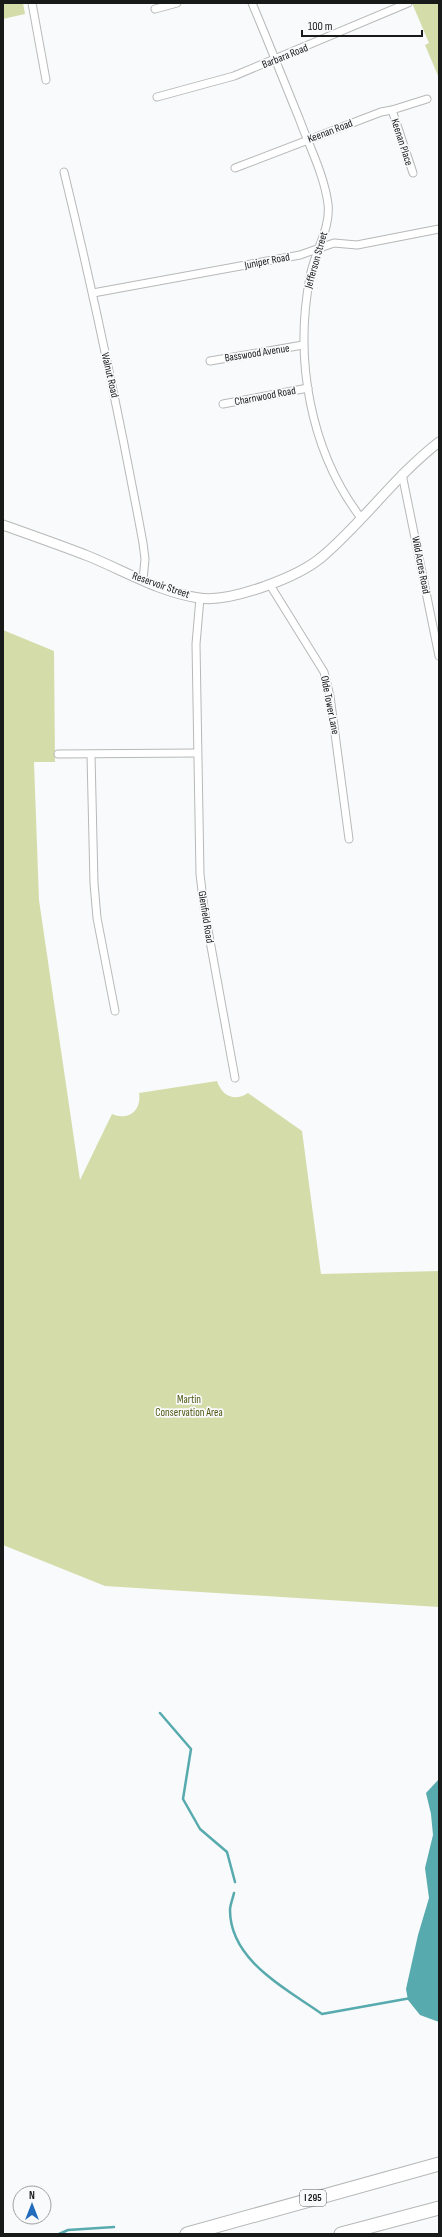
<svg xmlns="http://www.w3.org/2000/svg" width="442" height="2237" font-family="'Sofia Sans Condensed',sans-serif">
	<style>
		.green { fill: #d4dcaa }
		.water { fill: #57aaad }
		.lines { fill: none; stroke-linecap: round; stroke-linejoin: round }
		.stream { stroke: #57aaad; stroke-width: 2.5 }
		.minor-casing { stroke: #b7b8b8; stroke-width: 9 }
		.tertiary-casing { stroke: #b7b8b8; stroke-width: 11 }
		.motorway-casing { stroke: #b7b8b8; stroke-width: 15 }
		.minor { stroke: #fff; stroke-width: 7 }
		.tertiary { stroke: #fff; stroke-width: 9 }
		.motorway { stroke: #fff; stroke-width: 13 }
		.labels { text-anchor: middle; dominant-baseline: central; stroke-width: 3.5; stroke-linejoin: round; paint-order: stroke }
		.shield { fill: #f9fafb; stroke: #5c5c5d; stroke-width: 1 }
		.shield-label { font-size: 10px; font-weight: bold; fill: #181919 }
		.street-label { font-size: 11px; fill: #181919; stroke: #f9fafb }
		.park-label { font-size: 11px; fill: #515713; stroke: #f9fafb }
	</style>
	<rect width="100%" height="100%" fill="#f9fafb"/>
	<g class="green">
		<polygon points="3,3 23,3 25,14 3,19"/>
		<polygon points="412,3 439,3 439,78 425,45 429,43"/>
		<path d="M3 630 54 651 55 762H34L39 900 80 1180 112 1114C128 1121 142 1111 139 1093L217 1081C222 1096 234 1102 248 1093L302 1131 321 1274 439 1271V1607L105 1586 3 1545Z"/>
	</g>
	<polygon class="water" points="439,1779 439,2022 420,2015 408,2000 406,1989 418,1935 429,1898 425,1868 433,1835 431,1814 426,1793"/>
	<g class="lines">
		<g class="stream">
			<polyline points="160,1713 191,1749 183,1799 200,1829 227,1852 235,1882"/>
			<path d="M234 1893C233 1898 230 1905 230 1910 230 1961 287 1989 322 2014L411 1998"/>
			<polyline points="59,2234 68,2230 114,2227"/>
		</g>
		<g class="minor-casing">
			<g id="minor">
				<polyline points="32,3 46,80"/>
				<path d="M252 3C268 41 283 79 299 118 309 146 324 174 328 204 331 229 314 252 310 277 294 359 310 451 361 518"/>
				<polyline points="155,9 177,3"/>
				<polyline points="157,97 234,76 408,3"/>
				<polyline points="392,110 413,173"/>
				<polyline points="235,168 381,112 392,110 427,99"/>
				<path d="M64 172C94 295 120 419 143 543L145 559 143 580"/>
				<polyline points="93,293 300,255 334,243 357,245 439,229"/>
				<polyline points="210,361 303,345"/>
				<polyline points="223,404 308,388"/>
				<polyline points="402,474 439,656"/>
				<polyline points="270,585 324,672 330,696 349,839"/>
				<polyline points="200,598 196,644 200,874 204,908 235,1078"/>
				<polyline points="58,754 197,753"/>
				<polyline points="91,755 94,883 97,918 115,1011"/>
			</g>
		</g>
		<g class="tertiary-casing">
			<path id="tertiary" d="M3 525C31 535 60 545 88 556 125 571 159 592 199 598 230 603 299 577 323 556 364 521 396 475 439 442"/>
		</g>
		<g class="motorway-casing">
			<g id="motorway">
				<polyline points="187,2234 439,2164"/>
				<polyline points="341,2234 439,2208"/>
			</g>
		</g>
		<use href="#minor" class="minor"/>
		<use href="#tertiary" class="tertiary"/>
		<use href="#motorway" class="motorway"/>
	</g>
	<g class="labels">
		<rect class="shield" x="300" y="2190" width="26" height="16" rx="3"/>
		<g class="shield-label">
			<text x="313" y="2198">I 295</text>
		</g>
		<g class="street-label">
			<text transform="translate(285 56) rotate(-22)">Barbara Road</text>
			<text transform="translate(330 131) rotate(-21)">Keenan Road</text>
			<text transform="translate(402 142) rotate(72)">Keenan Place</text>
			<text transform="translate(316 260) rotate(-74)">Jefferson Street</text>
			<text transform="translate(267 261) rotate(-11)">Juniper Road</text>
			<text transform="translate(257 353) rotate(-9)">Basswood Avenue</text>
			<text transform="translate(110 375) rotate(77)">Walnut Road</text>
			<text transform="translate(265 396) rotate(-11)">Charnwood Road</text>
			<text transform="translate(421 565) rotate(79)">Wild Acres Road</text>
			<text transform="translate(161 585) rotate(19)">Reservoir Street</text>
			<text transform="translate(330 705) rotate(79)">Olde Tower Lane</text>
			<text transform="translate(206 917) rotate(81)">Glenfield Road</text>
		</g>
		<g class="park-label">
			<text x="189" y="1399">Martin<tspan x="189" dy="13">Conservation Area</tspan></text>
		</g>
	</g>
	<rect width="442" height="2237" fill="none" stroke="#181919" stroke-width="8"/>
	<g transform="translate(32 2205)"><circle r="19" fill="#f9fafb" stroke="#9fa0a1"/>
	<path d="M0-3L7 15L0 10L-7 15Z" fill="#236bbb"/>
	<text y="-6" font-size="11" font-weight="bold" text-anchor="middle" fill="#181919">N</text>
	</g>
	<path d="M302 30v6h120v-6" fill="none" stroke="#181919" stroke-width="2"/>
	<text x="308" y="30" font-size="12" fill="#181919" stroke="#f9fafb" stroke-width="3" paint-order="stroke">100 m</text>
</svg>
